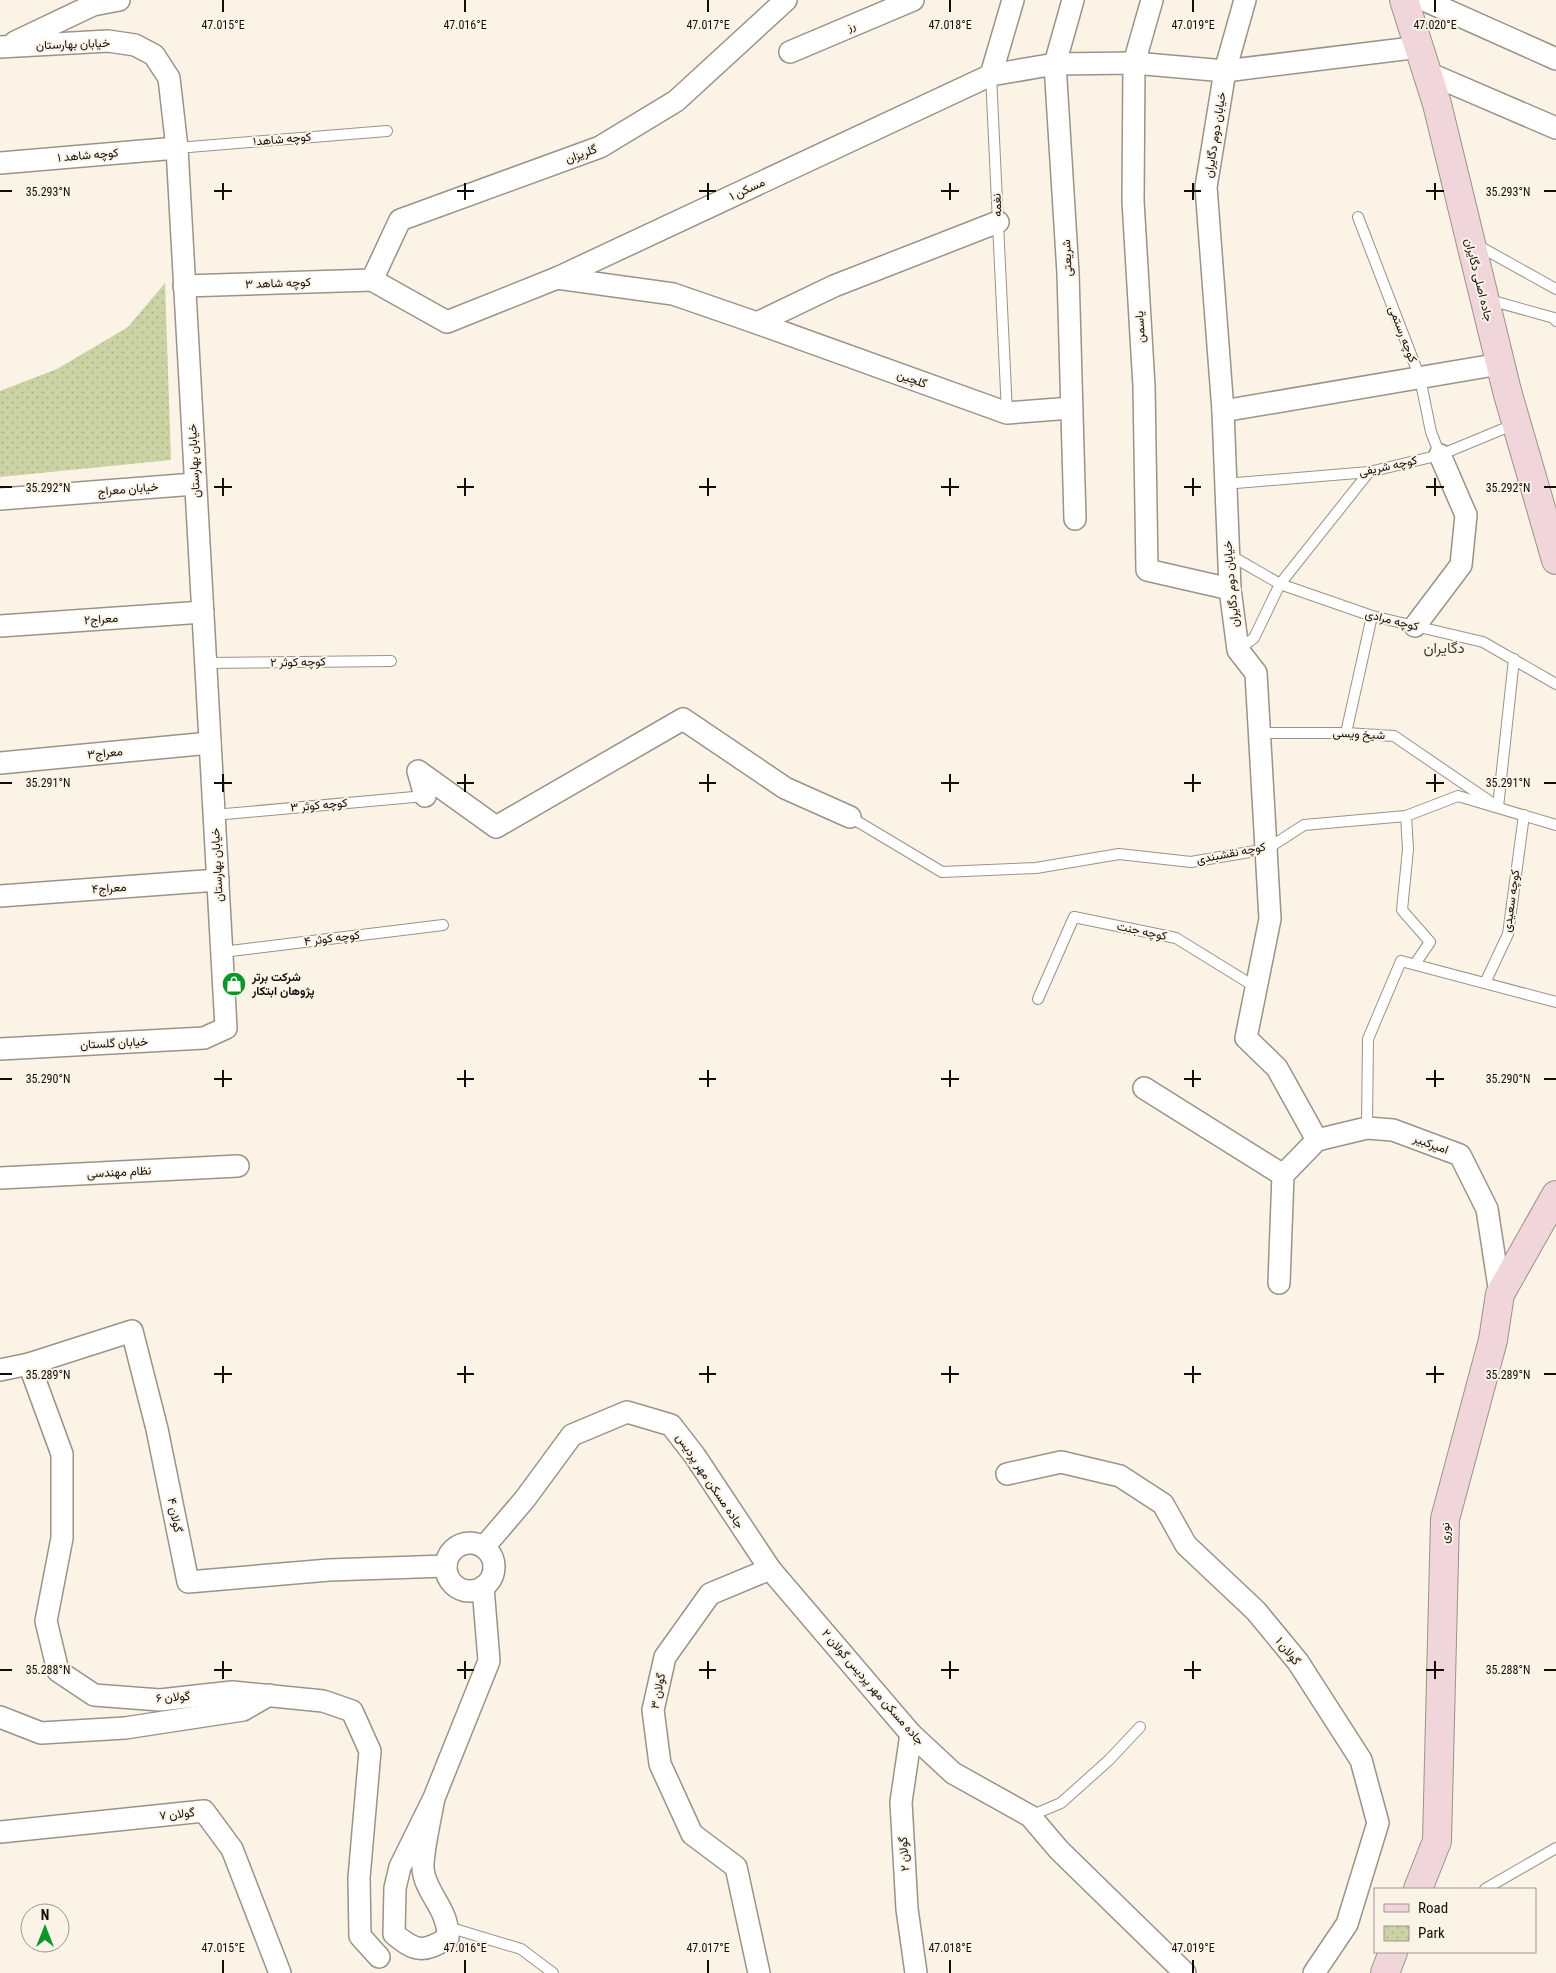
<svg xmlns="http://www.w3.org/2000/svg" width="1556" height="1973" font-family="'Roboto Condensed',Vazirmatn,sans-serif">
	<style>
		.park { fill: url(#park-dots) }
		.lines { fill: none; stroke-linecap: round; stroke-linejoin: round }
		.lane-casing { stroke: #9b9388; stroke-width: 12 }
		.street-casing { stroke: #9b9388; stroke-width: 24 }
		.secondary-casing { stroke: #9b9388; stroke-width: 30 }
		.lane { stroke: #fff; stroke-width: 10 }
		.street { stroke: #fff; stroke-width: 21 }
		.secondary { stroke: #f0d5da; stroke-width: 28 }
		.ticks { fill: none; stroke: #100e0a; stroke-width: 2 }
		.labels { text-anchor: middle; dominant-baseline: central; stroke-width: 4; stroke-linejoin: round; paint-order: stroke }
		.street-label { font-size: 12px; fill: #100e0a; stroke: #fcf3e7 }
		.poi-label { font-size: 12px; font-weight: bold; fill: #100e0a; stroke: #fcf3e7; text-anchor: start }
		.quarter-label { font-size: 15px; fill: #453e35; stroke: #fcf3e7 }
		.ticks-label { font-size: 12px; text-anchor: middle; fill: #100e0a; stroke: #fcf3e7; stroke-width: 4; stroke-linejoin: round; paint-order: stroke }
	</style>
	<defs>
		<pattern id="park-dots" width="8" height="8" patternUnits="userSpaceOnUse" patternTransform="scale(1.25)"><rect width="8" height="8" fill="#cbd2a3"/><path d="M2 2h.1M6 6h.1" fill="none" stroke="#adb38b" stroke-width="1.8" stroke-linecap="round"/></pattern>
	</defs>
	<rect width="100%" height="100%" fill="#fcf3e7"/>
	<polygon class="park" points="165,283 171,460 0,477 0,391 57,369 128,327"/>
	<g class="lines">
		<g class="lane-casing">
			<g id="lane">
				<polyline points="991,75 1007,413"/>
				<polyline points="177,148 387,131"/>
				<polyline points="1358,217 1420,378 1431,432 1440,455"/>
				<polyline points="1477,245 1556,289"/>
				<polyline points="1486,299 1554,318 1556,321"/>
				<polyline points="1224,484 1369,472 1440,455 1515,424"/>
				<polyline points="1228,554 1280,584 1372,616 1483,642 1556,684"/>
				<polyline points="1238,650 1254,638 1280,584 1369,472"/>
				<polyline points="206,663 391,661"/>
				<polyline points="1259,733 1346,733 1394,736 1498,807 1514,659"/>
				<polyline points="1346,733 1372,616"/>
				<polyline points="214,815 425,796"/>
				<polyline points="1406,816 1408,849 1402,910 1430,942 1415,964"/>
				<polyline points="850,817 942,872 1036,868 1119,854 1191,862 1267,849 1304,825 1406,816 1458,796 1556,825"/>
				<polyline points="222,952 443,925"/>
				<polyline points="1485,983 1508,934 1524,815"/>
				<polyline points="1038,999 1074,917 1176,938 1257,988"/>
				<polyline points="1367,1128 1368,1039 1401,961 1556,1002"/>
				<polyline points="1030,1816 1061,1803 1109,1760 1140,1727"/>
				<polyline points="1485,1889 1556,1848"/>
				<polyline points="448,1927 521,1949 553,1973"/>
			</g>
		</g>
		<g class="street-casing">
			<g id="street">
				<polyline points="1073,0 1055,64 1068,273 1075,519"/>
				<polyline points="1152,0 1134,63 1133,201 1144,386 1147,570 1230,589"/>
				<polyline points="1245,0 1225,71 1206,187 1223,411 1230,589 1238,650 1256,673 1270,919 1246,1038 1277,1068 1317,1140"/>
				<polyline points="1424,0 1556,59"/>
				<polyline points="15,42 93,5 119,0"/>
				<polyline points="0,47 108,41 135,45 154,55 169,78 177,148 226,1028 204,1038 0,1049"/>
				<polyline points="790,52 913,0"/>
				<polyline points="1428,73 1556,128"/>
				<polyline points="991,75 1013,0"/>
				<polyline points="0,163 177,148"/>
				<polyline points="557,278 673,294 757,323 834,286 998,222"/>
				<polyline points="372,280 447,322 557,278 991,75 1055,64 1134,63 1225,71 1420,47"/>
				<polyline points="372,280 400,220 600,147 676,101 786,0"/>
				<polyline points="184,286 372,280"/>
				<polyline points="757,323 1007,413 1071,408"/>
				<polyline points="1223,411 1500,364"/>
				<polyline points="0,499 195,484"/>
				<polyline points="0,626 203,612"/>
				<polyline points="1415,626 1461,565 1466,515 1440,455"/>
				<polyline points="0,763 210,743"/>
				<polyline points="425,796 418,771 496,827 683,719 785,788 850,817"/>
				<polyline points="0,896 218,880"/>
				<polyline points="1144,1088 1283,1175"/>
				<polyline points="1317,1140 1367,1128 1393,1130 1460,1155 1487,1209 1500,1294"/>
				<polyline points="0,1178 238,1166"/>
				<polyline points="1279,1283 1283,1175 1317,1140"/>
				<polyline points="29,1364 62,1454 62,1538 46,1621 58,1671 94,1695 160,1700 232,1692 323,1701 352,1711 370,1751 359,1878 360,1936 379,1957"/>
				<polyline points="0,1370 29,1364 132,1331 157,1429 188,1582 329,1570 446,1566"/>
				<polyline points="1007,1474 1061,1462 1120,1476 1163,1504 1186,1545 1256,1611 1298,1662 1361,1760 1378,1823 1347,1924 1314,1973"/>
				<circle cx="470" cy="1567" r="24"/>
				<polyline points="484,1547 525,1499 572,1435 627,1412 671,1425 695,1456 770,1569 911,1734 953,1773 1030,1816 1059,1850 1185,1973"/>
				<polyline points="0,1717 41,1733 125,1728 243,1710 269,1695"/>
				<polyline points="911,1734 901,1802 907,1909 916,1973"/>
				<path d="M434 1798C431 1815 422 1854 423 1869 425 1893 449 1909 448 1938 423 1953 416 1952 394 1934L395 1888 400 1867 434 1798 489 1661 483 1587"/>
				<polyline points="0,1832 204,1811 232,1849 280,1973"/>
				<polyline points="759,1973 736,1867 692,1834 660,1764 653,1710 665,1657 710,1594 770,1569"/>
			</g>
		</g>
		<g class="secondary-casing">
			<g id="secondary">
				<polyline points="1404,0 1437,104 1507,391 1556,560"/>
				<polyline points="1418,1889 1437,1841 1445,1519 1493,1340 1500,1294 1556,1195"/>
				<polyline points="1385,1973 1393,1952"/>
			</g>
		</g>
		<use href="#lane" class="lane"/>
		<use href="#street" class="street"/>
		<use href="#secondary" class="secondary"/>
	</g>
	<path class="ticks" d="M223 0V12M465 0V12M708 0V12M950 0V12M1193 0V12M1435 0V12M223 183V200M465 183V200M708 183V200M950 183V200M1193 183V200M1435 183V200M0 191H12M214 191H232M457 191H474M699 191H716M941 191H959M1184 191H1201M1426 191H1444M1544 191H1556M223 478V496M465 478V496M708 478V496M950 478V496M1193 478V496M1435 478V496M0 487H12M214 487H232M457 487H474M699 487H716M941 487H959M1184 487H1201M1426 487H1444M1544 487H1556M223 774V792M465 774V792M708 774V792M950 774V792M1193 774V792M1435 774V792M0 783H12M214 783H232M457 783H474M699 783H716M941 783H959M1184 783H1201M1426 783H1444M1544 783H1556M223 1070V1087M465 1070V1087M708 1070V1087M950 1070V1087M1193 1070V1087M1435 1070V1087M0 1079H12M214 1079H232M457 1079H474M699 1079H716M941 1079H959M1184 1079H1201M1426 1079H1444M1544 1079H1556M223 1366V1383M465 1366V1383M708 1366V1383M950 1366V1383M1193 1366V1383M1435 1366V1383M0 1374H12M214 1374H232M457 1374H474M699 1374H716M941 1374H959M1184 1374H1201M1426 1374H1444M1544 1374H1556M223 1661V1679M465 1661V1679M708 1661V1679M950 1661V1679M1193 1661V1679M1435 1661V1679M0 1670H12M214 1670H232M457 1670H474M699 1670H716M941 1670H959M1184 1670H1201M1426 1670H1444M1544 1670H1556M223 1960V1973M465 1960V1973M708 1960V1973M950 1960V1973M1193 1960V1973"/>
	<defs>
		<g id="shop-disc" transform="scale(1.25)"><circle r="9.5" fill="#0a962b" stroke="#fcf3e7"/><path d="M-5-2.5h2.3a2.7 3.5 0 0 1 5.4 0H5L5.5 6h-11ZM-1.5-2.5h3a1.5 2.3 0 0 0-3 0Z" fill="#fff"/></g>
	</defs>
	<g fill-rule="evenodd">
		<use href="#shop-disc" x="234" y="984"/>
	</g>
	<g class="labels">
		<g class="street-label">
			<text transform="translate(851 26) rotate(-23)">رز</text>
			<text transform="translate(73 44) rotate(-2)">خیابان بهارستان</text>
			<text transform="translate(1215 135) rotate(-81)">خیابان دوم دگایران</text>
			<text transform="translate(282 139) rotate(-5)">کوچه شاهد۱</text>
			<text transform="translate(581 154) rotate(-20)">گلریزان</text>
			<text transform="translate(88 155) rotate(-5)">کوچه شاهد ۱</text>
			<text transform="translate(747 189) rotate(-25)">مسکن ۱</text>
			<text transform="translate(997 205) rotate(-93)">نغمه</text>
			<text transform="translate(1067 258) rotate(-93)">شریعتی</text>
			<text transform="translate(1479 280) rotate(76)">جاده اصلی دگایران</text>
			<text transform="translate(278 283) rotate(-2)">کوچه شاهد ۳</text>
			<text transform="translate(1140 327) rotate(-93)">یاسمن</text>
			<text transform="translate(1403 334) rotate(69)">کوچه رستمی</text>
			<text transform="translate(912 379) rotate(20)">گلچین</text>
			<text transform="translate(194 461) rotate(-93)">خیابان بهارستان</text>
			<text transform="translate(1388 466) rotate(-12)">کوچه شریفی</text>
			<text transform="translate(128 489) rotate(-5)">خیابان معراج</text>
			<text transform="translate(1231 584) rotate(-95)">خیابان دوم دگایران</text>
			<text transform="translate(101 619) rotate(-4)">معراج۲</text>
			<text transform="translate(1392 620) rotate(14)">کوچه مرادی</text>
			<text transform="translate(298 662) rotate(-1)">کوچه کوثر ۲</text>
			<text transform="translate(1359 734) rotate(3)">شیخ ویسی</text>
			<text transform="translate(105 753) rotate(-6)">معراج۳</text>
			<text transform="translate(319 805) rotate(-5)">کوچه کوثر ۳</text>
			<text transform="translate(1231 853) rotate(-11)">کوچه نقشبندی</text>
			<text transform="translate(217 865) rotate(-93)">خیابان بهارستان</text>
			<text transform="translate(109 888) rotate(-4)">معراج۴</text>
			<text transform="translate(1511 901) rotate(-82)">کوچه سعیدی</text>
			<text transform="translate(1142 931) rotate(12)">کوچه جنت</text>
			<text transform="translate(332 938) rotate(-7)">کوچه کوثر ۴</text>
			<text transform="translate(114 1043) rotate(-3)">خیابان گلستان</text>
			<text transform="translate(1431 1144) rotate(20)">امیرکبیر</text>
			<text transform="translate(119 1172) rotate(-3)">نظام مهندسی</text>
			<text transform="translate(710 1481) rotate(56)">جاده مسکن مهر پردیس</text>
			<text transform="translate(175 1515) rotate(79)">گولان ۴</text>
			<text transform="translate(1445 1533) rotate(-87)">نوری</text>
			<text transform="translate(1288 1651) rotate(51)">گولان ۱</text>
			<text transform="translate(873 1687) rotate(49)">جاده مسکن مهر پردیس گولان ۲</text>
			<text transform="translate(658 1691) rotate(-79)">گولان ۳</text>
			<text transform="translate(173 1697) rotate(-4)">گولان ۶</text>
			<text transform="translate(177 1814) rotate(-6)">گولان ۷</text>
			<text transform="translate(904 1854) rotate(-94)">گولان ۲</text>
		</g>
		<g class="poi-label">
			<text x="252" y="977">شرکت برتر<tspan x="252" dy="14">پژوهان ابتکار</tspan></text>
		</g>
		<g class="quarter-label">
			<text x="1444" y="648">دگایران</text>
		</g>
	</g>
	<g class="ticks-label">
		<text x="223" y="29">47.015°E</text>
		<text x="465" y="29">47.016°E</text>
		<text x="708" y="29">47.017°E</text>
		<text x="950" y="29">47.018°E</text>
		<text x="1193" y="29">47.019°E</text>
		<text x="1435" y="29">47.020°E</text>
		<text x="48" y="196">35.293°N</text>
		<text x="1508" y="196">35.293°N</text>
		<text x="48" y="492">35.292°N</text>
		<text x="1508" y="492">35.292°N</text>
		<text x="48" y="787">35.291°N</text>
		<text x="1508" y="787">35.291°N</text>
		<text x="48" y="1083">35.290°N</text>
		<text x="1508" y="1083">35.290°N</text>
		<text x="48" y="1379">35.289°N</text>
		<text x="1508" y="1379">35.289°N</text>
		<text x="48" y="1674">35.288°N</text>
		<text x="1508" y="1674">35.288°N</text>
		<text x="223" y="1952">47.015°E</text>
		<text x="465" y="1952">47.016°E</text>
		<text x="708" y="1952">47.017°E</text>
		<text x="950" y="1952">47.018°E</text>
		<text x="1193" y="1952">47.019°E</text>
	</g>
	<rect x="1374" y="1888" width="162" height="65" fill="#fcf3e7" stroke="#9e978f"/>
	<rect x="1384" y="1904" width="25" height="8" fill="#f0d5da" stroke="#9e978f"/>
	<text x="1418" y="1913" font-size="15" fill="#100e0a">Road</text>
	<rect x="1384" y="1926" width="25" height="15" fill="url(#park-dots)" stroke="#9e978f"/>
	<text x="1418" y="1938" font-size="15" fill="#100e0a">Park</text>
	<g transform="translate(45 1928)"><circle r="24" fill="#fcf3e7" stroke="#9e978f"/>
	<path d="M0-4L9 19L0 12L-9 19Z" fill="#0a962b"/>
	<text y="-8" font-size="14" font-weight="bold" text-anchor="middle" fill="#100e0a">N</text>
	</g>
</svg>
